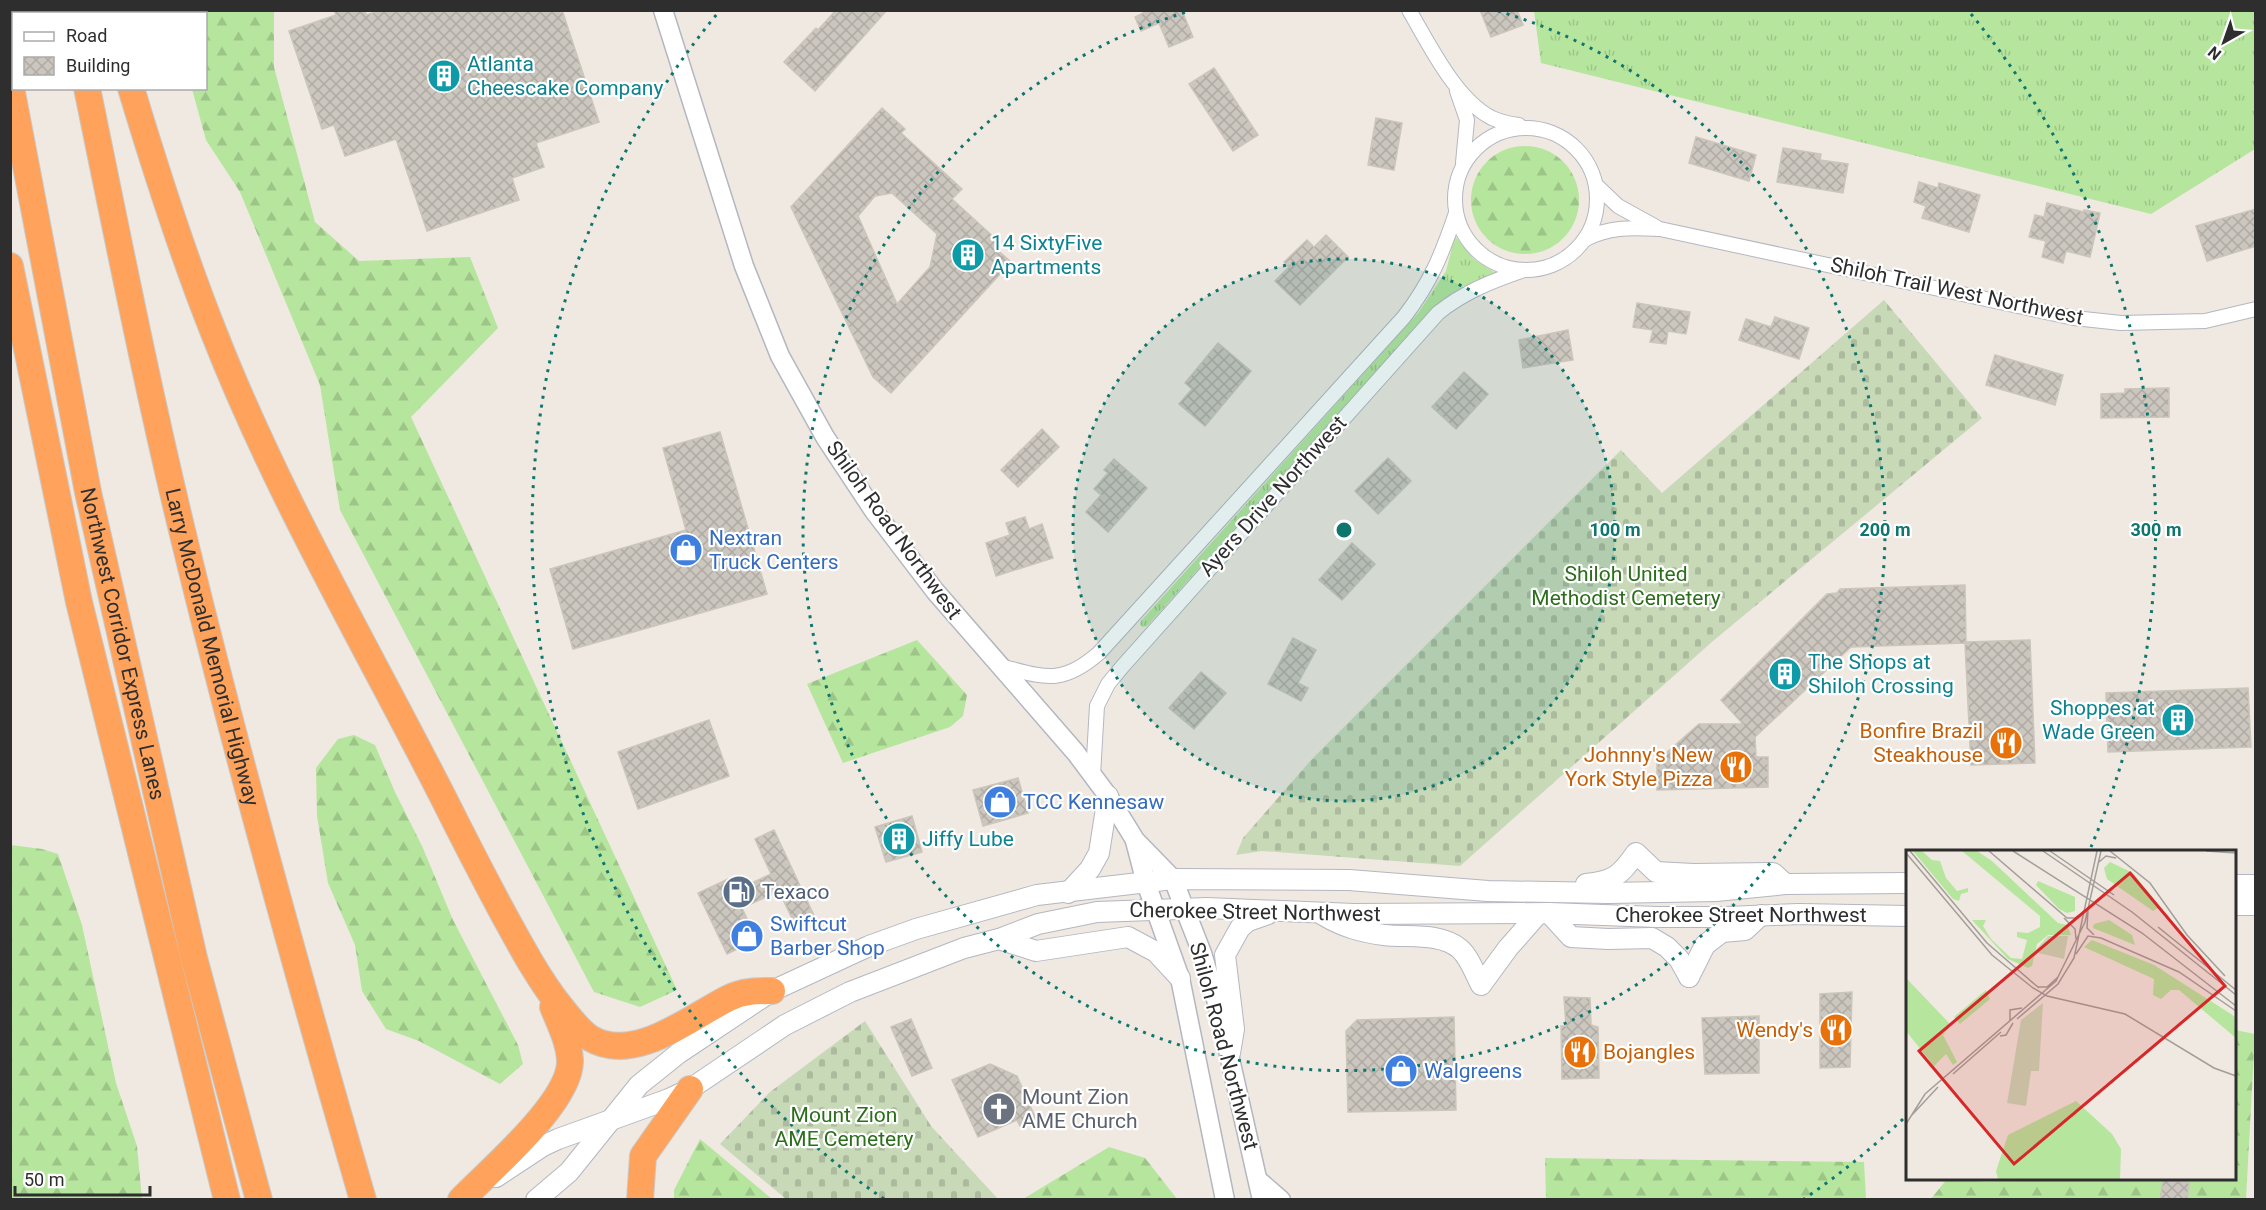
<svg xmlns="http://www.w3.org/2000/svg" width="2266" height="1210" font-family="Roboto,sans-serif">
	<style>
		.grass { fill: url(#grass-tufts) }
		.forest { fill: url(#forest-firs) }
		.cemetery { fill: url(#cemetery-stones) }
		.building { fill: url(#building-cross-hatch); stroke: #cbc5ba; stroke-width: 1.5; fill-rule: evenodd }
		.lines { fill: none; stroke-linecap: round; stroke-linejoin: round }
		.minor-casing { stroke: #b4b7c1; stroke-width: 16 }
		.tertiary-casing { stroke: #b4b7c1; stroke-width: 21 }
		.secondary-casing { stroke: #b4b7c1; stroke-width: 22 }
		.motorway-casing { stroke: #c9c9c9; stroke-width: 28 }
		.minor { stroke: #fff; stroke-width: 14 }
		.tertiary { stroke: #fff; stroke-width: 18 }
		.secondary { stroke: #fff; stroke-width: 20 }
		.motorway { stroke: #ffa35c; stroke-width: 26 }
		.ring { fill: none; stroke: #0f766e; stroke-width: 3; stroke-dasharray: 3 6 }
		.labels { text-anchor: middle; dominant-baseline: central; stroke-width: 4.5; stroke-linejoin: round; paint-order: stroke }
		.culture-label { font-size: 21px; fill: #0d838f; stroke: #fff; text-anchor: start }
		.street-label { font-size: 21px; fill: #2e2e2e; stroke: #fff }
		.shop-label { font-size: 21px; fill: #366cbe; stroke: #fff; text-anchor: start }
		.park-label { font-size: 21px; fill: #2c6e1b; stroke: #fff }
		.food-label { font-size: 21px; fill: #c56008; stroke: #fff; text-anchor: end }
		.service-label { font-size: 21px; fill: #4e5e75; stroke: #fff; text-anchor: start }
		.worship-label { font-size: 21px; fill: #5b616d; stroke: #fff; text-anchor: start }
		.inset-road { fill: none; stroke: #a29e99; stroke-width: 1.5 }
		.view { fill: #d62828; fill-opacity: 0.15; stroke: #d62828; stroke-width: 3 }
		.inset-edge { fill: none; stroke: #2e2e2e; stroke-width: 3 }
		.centre { fill: #0f766e; stroke: #fff; stroke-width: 3 }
		.ring-label { font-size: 18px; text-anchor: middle; font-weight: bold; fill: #0f766e; stroke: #fff; stroke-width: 4.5; stroke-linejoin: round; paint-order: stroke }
	</style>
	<defs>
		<pattern id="grass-tufts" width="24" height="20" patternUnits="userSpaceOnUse" patternTransform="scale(1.5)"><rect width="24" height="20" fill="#b6e59e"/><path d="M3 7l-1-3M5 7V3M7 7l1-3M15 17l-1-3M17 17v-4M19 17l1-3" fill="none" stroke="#9dc588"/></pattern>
		<pattern id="forest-firs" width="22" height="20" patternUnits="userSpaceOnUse" patternTransform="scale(1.5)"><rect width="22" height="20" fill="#b6e59e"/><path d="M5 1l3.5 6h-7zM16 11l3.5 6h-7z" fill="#9dc588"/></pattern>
		<pattern id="cemetery-stones" width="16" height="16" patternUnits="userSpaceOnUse" patternTransform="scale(1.5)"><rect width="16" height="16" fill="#c8d9b8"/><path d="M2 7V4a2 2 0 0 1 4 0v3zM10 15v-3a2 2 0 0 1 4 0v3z" fill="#acbb9e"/></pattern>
		<pattern id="building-cross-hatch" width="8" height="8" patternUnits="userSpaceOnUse" patternTransform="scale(1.5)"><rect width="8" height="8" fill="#cbc7bf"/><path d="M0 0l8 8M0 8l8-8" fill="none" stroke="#afaba4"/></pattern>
	</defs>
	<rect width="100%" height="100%" fill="#efe9e1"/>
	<g class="grass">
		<polygon points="1534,11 2255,11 2255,149 2151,214 1541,63"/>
		<polygon points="1455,236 1474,259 1497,274 1462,287 1426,316 1147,626 1142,627 1140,624 1141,621 1419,312 1446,271"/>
	</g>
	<g class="forest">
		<polygon points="169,11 274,11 274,67 315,222 359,261 470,257 498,328 411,417 677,990 640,1007 594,992 340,510 320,385 240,192 206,140 192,89 206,88 206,14 170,13"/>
		<circle cx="1525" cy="200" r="54"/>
		<polygon points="917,640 967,695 963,716 950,727 843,763 807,684"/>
		<polygon points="354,735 375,745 395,792 422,846 453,920 518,1045 523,1064 500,1084 419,1041 386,1029 362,991 355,945 328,883 317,816 316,768 338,739"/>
		<polygon points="11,845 42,849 58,854 82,925 116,1083 137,1146 142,1199 11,1199"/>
		<polygon points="2235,1030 2255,1034 2246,1199 1930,1200 1947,1179 1988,1182 2027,1181 2029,1178 2234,1178"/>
		<polygon points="700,1139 772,1199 674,1199 674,1190"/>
		<polygon points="1109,1147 1145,1158 1177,1199 1023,1199"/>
		<polygon points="1545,1158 1864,1162 1866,1199 1546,1199"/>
	</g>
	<g class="cemetery">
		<polygon points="1884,300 1982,418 1713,641 1460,866 1262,851 1236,855 1243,838 1312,759 1621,450 1662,493"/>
		<polygon points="865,1021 931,1126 998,1199 786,1199 720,1144 770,1092"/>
	</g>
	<g class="building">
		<polygon points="334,10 365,10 366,15 381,10 562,10 599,122 536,143 544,167 512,178 519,200 427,231 396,139 345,156 334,125 322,129 289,31 336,15"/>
		<polygon points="836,10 887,10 815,91 784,62 816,28 818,30"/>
		<polygon points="1149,10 1189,10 1183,13 1193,37 1169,47 1159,23 1141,31 1135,17"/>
		<polygon points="1480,10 1517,10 1523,25 1491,37"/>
		<polygon points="1214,68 1258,135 1233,151 1189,84"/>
		<path d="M882 108 905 129 901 133 962 189 952 199 999 242 994 247 1011 262 891 393 873 377 791 207ZM892 193 937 234 930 267 897 304 858 216 875 196Z"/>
		<polygon points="1376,118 1402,123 1394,170 1368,165"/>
		<polygon points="1696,137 1756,155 1749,181 1689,163"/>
		<polygon points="1783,148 1821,154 1820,160 1848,164 1843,193 1777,182"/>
		<polygon points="1919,182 1938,188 1939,183 1980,195 1969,232 1922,218 1926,206 1914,202"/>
		<polygon points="2047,203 2084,212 2084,210 2100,213 2090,257 2066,251 2063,263 2042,257 2046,241 2029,237 2035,215 2044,217"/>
		<polygon points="2256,209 2256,246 2207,261 2196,226"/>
		<polygon points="1326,235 1348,257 1300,305 1275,281 1289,267 1284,262 1307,240 1314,247"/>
		<polygon points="1637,303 1690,312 1686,334 1668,331 1666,344 1650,342 1653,330 1633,327"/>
		<polygon points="1775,317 1809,328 1799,359 1739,340 1746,319 1771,327"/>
		<polygon points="1568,330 1573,360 1523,368 1519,340"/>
		<polygon points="1218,343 1251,371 1205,426 1179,404 1192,389 1185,383"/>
		<polygon points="1995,355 2063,375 2055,405 1986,385"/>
		<polygon points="1464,372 1488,394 1456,429 1432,407"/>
		<polygon points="2169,388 2169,417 2101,418 2101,394 2125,393 2125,389"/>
		<polygon points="1042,429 1059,447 1018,487 1001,470"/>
		<polygon points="720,432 767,594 573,649 550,569 686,530 663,448"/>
		<polygon points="1388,458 1411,481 1378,514 1355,491"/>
		<polygon points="1114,459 1147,488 1108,532 1086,512 1101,495 1094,489 1108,473 1104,470"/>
		<polygon points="1025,517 1029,529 1042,524 1053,558 996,576 986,543 1010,535 1006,523"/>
		<polygon points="1352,543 1375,564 1342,600 1319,580"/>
		<polygon points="1965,585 1966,642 2030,640 2035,763 1971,765 1965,643 1851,647 1755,737 1756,757 1768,757 1768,787 1657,790 1657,761 1699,724 1743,724 1721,700 1827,594 1837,593 1840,589"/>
		<polygon points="1293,638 1316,650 1298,683 1308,688 1301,701 1268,684"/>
		<polygon points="1201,672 1226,693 1194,729 1169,708"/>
		<polygon points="2248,688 2251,747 2108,752 2106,693"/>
		<polygon points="709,720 729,776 638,809 618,752"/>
		<polygon points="1018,778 1028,813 983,826 973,790"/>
		<polygon points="912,816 922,852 886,862 875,827"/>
		<polygon points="774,830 816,920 797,929 779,891 742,908 757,940 727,954 698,893 728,879 734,891 771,874 755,839"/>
		<polygon points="1852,992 1850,1067 1820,1068 1820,994"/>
		<polygon points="1564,997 1590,998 1591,1025 1598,1027 1599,1078 1562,1079 1561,1026 1566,1026"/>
		<polygon points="1759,1016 1759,1073 1705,1074 1702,1018"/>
		<polygon points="1454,1017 1456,1110 1348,1112 1346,1031 1357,1020"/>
		<polygon points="911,1019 932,1068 912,1076 891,1027"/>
		<polygon points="990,1064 1017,1076 1036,1119 1020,1126 1017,1120 978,1137 952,1080"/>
		<polygon points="2163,1179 2189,1183 2187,1200 2160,1200"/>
	</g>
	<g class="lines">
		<g class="minor-casing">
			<g id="minor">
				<path d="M1409 10C1429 44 1456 100 1492 118 1501 122 1510 124 1519 125"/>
				<polyline points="1457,91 1467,120 1463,163"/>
				<circle cx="1526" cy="199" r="71"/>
				<polyline points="1596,185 1618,206 1656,227"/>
				<path d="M1586 239C1610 226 1633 228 1660 229L2074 318 2121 323 2205 321 2256 309"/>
				<path d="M1000 666C1044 677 1061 686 1099 653L1404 317C1431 282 1442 254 1456 213"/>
				<path d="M1093 775 1097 706 1108 684 1122 667 1438 313C1464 292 1492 281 1524 270"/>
			</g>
		</g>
		<g class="tertiary-casing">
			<g id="tertiary">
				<polyline points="663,10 744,266 780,356 825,437 874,511 935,591 1076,753 1108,796 1135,840 1173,879 1202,953 1218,1006 1262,1200"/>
				<polyline points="1135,841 1146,883 1180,978 1225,1200"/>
				<polyline points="1259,1181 1281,1200"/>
			</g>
		</g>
		<g class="secondary-casing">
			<g id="secondary">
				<path d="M1586 884C1614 881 1621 875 1636 853L1656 872 1693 874 1773 873 1784 883"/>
				<polyline points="2234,885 2256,885"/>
				<polyline points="1068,893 1090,869 1099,853 1108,796"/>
				<polyline points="2234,905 2256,905"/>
				<polyline points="1549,913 1571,937 1608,939 1652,938 1667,947 1679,959 1689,977"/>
				<path d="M1323 915C1343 927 1361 932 1384 935 1407 938 1441 932 1460 949 1470 958 1475 974 1481 985L1508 948 1538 914"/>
				<polyline points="999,939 1036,951 1128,937 1156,952 1180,978"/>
				<polyline points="1689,977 1705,945 1722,932 1745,930 1761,915"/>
				<polyline points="1230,1053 1234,1029 1225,955 1240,928 1248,921 1268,914"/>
				<polyline points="496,1177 543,1146 558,1139 669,1099 690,1089 785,1025 850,992 964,948 999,939 1038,924 1097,912 1207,908 1354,914 1549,913 1657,917 1727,917 1799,914 1908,916"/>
				<polyline points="536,1200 569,1172 639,1085 679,1053 772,991 869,946 916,929 1037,895 1173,879 1349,880 1488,891 1608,893 1716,891 1786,884 1908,883"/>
			</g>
		</g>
		<g class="motorway-casing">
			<g id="motorway">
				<polyline points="73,10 73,14"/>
				<polyline points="112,10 113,14"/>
				<path id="s1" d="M10 82 88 492 194 958 259 1200"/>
				<path id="s2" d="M87 88C119 244 150 401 188 555 241 771 301 986 363 1200"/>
				<path d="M131 88C156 171 182 253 214 333 277 494 365 644 443 797 463 837 483 876 504 915 521 946 538 978 560 1006 569 1017 578 1030 590 1038 634 1065 692 1016 729 998 743 991 757 991 772 991"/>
				<polyline points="10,266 79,602 227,1200"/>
				<path d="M461 1200C490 1170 572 1101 570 1060 569 1042 560 1024 553 1007"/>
				<polyline points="640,1200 643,1156 690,1089"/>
			</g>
		</g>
		<use href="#minor" class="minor"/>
		<use href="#tertiary" class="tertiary"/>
		<use href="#secondary" class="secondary"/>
		<use href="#motorway" class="motorway"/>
	</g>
	<circle cx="1344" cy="530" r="271" fill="#0f766e" fill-opacity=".12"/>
	<g class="ring">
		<circle cx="1344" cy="530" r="271"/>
		<path d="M1498 11A541 541 0 1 1 1190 11"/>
		<path d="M1903 1119A812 812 0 0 1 1804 1199M884 1199A812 812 0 0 1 717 14M1971 14A812 812 0 0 1 2091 847"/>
	</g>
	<defs>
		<g id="building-disc" transform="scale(1.725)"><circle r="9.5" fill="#0f9aa8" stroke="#fff"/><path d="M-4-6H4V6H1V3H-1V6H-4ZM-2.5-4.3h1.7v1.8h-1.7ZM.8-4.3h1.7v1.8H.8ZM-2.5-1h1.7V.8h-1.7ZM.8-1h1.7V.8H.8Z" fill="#fff"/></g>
		<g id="shop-disc" transform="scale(1.725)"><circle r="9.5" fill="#3f7fe0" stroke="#fff"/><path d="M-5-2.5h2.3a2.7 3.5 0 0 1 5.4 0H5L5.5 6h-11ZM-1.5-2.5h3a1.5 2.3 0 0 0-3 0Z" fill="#fff"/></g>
		<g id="restaurant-disc" transform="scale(1.725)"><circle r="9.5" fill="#e8710a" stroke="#fff"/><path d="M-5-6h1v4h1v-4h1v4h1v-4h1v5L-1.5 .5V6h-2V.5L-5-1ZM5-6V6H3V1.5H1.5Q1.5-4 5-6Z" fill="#fff"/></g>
		<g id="fuel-disc" transform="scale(1.725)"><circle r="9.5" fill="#5c6f8a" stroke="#fff"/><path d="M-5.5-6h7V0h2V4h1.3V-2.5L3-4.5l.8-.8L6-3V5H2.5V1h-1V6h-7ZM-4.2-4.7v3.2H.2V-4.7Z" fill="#fff"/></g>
		<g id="church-disc" transform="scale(1.725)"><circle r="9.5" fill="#6b7280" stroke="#fff"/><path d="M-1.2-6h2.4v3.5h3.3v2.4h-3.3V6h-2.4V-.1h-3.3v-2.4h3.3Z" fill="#fff"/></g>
	</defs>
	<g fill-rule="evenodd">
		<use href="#building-disc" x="444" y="76"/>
		<use href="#building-disc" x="968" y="255"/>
		<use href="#shop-disc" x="686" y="550"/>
		<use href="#building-disc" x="1785" y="674"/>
		<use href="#building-disc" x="2178" y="720"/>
		<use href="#restaurant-disc" x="2006" y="743"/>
		<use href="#restaurant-disc" x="1736" y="767"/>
		<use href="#shop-disc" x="1000" y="802"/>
		<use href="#building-disc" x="899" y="839"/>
		<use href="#fuel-disc" x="739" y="892"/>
		<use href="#shop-disc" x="747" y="936"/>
		<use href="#restaurant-disc" x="1836" y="1030"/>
		<use href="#restaurant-disc" x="1580" y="1052"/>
		<use href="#shop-disc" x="1401" y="1071"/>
		<use href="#church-disc" x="999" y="1109"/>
	</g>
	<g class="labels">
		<g class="culture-label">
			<text x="467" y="64">Atlanta<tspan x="467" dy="24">Cheescake Company</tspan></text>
			<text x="991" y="243">14 SixtyFive<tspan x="991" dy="24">Apartments</tspan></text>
			<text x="1808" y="662">The Shops at<tspan x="1808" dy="24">Shiloh Crossing</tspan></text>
			<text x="2155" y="708" text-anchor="end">Shoppes at<tspan x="2155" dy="24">Wade Green</tspan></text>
			<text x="922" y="839">Jiffy Lube</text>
		</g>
		<g class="street-label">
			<text transform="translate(1957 291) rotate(12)">Shiloh Trail West Northwest</text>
			<text transform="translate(1273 496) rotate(-48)">Ayers Drive Northwest</text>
			<text transform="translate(894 530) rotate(54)">Shiloh Road Northwest</text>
			<text stroke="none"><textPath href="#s1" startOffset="573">Northwest Corridor Express Lanes</textPath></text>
			<text stroke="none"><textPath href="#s2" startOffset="573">Larry McDonald Memorial Highway</textPath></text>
			<text transform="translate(1255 912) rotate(1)">Cherokee Street Northwest</text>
			<text x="1741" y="915">Cherokee Street Northwest</text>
			<text transform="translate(1224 1046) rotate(75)">Shiloh Road Northwest</text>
		</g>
		<g class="shop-label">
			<text x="709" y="538">Nextran<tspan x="709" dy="24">Truck Centers</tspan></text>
			<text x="1023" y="802">TCC Kennesaw</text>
			<text x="770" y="924">Swiftcut<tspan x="770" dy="24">Barber Shop</tspan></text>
			<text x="1424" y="1071">Walgreens</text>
		</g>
		<g class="park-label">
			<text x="1626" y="574">Shiloh United<tspan x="1626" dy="24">Methodist Cemetery</tspan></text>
			<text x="844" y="1115">Mount Zion<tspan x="844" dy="24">AME Cemetery</tspan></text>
		</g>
		<g class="food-label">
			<text x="1983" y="731">Bonfire Brazil<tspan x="1983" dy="24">Steakhouse</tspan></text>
			<text x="1713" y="755">Johnny's New<tspan x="1713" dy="24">York Style Pizza</tspan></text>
			<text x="1813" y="1030">Wendy's</text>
			<text x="1603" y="1052" text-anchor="start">Bojangles</text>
		</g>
		<g class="service-label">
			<text x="762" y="892">Texaco</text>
		</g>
		<g class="worship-label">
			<text x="1022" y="1097">Mount Zion<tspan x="1022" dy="24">AME Church</tspan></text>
		</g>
	</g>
	<g transform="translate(1906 850)">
		<rect width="330" height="330" fill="#efe9e1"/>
		<path d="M170 251 206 284 215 299 214 329H92L90 321 102 285Z" fill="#b6e59e"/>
		<path d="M7 1H16L26 10 34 11 40 28 51 41 62 38V42L55 44 53 51 47 49ZM56 1H71L86 11 152 73 161 75 165 85H142L131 94 126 116 122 118 102 109 66 70H80L77 76 85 89 105 108 116 109 121 90 111 87V82L122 83 134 77V66ZM204 12 227 23 254 57 247 61 201 29 198 18ZM132 31 169 47V61L161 63 153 59 130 35ZM203 70 226 85 229 95 187 78 188 74ZM186 90 248 115 325 164 330 168V188L273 140H265L255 149 247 145 248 129 178 97ZM0 128 45 175 37 185 51 212 47 215 40 204 28 216 0 181ZM80 140 84 149 54 174 48 167Z" fill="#b6e59e"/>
		<path d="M142 86H162L158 109 128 102ZM137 153 133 221H125L120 256 101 253 115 170Z" fill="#c8d9b8"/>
		<path class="inset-road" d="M4 1 81 93 133 138M83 1 161 68H169L177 63M107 1 236 83 330 156M137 1 226 62 330 145M144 1 208 45M204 1 244 33 281 85 319 126M300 1 330 3M0 3 86 105 127 138 141 146 219 164 308 218 330 226M193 12 200 6 210 8M182 60 181 78 188 85M158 68 169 79 170 89M252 77 330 140M170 104 182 86 195 88 273 122 330 161M132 137H141L152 127M111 169 152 134 168 108 191 1M104 171V160L116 158M94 186 100 185 107 173M47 224 95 182M5 266 32 237M0 274 19 244 150 131 179 72 195 1"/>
		<path class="view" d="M224 23 319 136 108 314 13 201Z"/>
		<rect width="330" height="330" class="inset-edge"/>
	</g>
	<circle cx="1344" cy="530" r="9" class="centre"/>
	<g class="ring-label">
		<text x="1615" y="536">100 m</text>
		<text x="1885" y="536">200 m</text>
		<text x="2156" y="536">300 m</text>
	</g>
	<rect width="2266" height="1210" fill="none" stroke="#2e2e2e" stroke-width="24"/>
	<rect x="12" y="12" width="195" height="78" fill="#ffffff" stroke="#ababab" stroke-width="1.5"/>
	<rect x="24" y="32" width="30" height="9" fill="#ffffff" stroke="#ababab" stroke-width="1.5"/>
	<text x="66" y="42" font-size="18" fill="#2e2e2e">Road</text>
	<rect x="24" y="57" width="30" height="18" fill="url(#building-cross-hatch)" stroke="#ababab" stroke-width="1.5"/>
	<text x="66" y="72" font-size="18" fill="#2e2e2e">Building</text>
	<g transform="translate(2224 42) rotate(220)" stroke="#ffffff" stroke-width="4.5" paint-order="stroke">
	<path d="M0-4.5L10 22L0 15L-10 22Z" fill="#2e2e2e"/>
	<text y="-9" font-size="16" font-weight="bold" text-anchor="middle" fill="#2e2e2e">N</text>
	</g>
	<path d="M15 1186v9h135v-9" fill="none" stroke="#2e2e2e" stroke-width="3"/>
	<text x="24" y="1186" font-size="18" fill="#2e2e2e" stroke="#ffffff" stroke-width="4.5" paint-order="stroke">50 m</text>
</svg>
